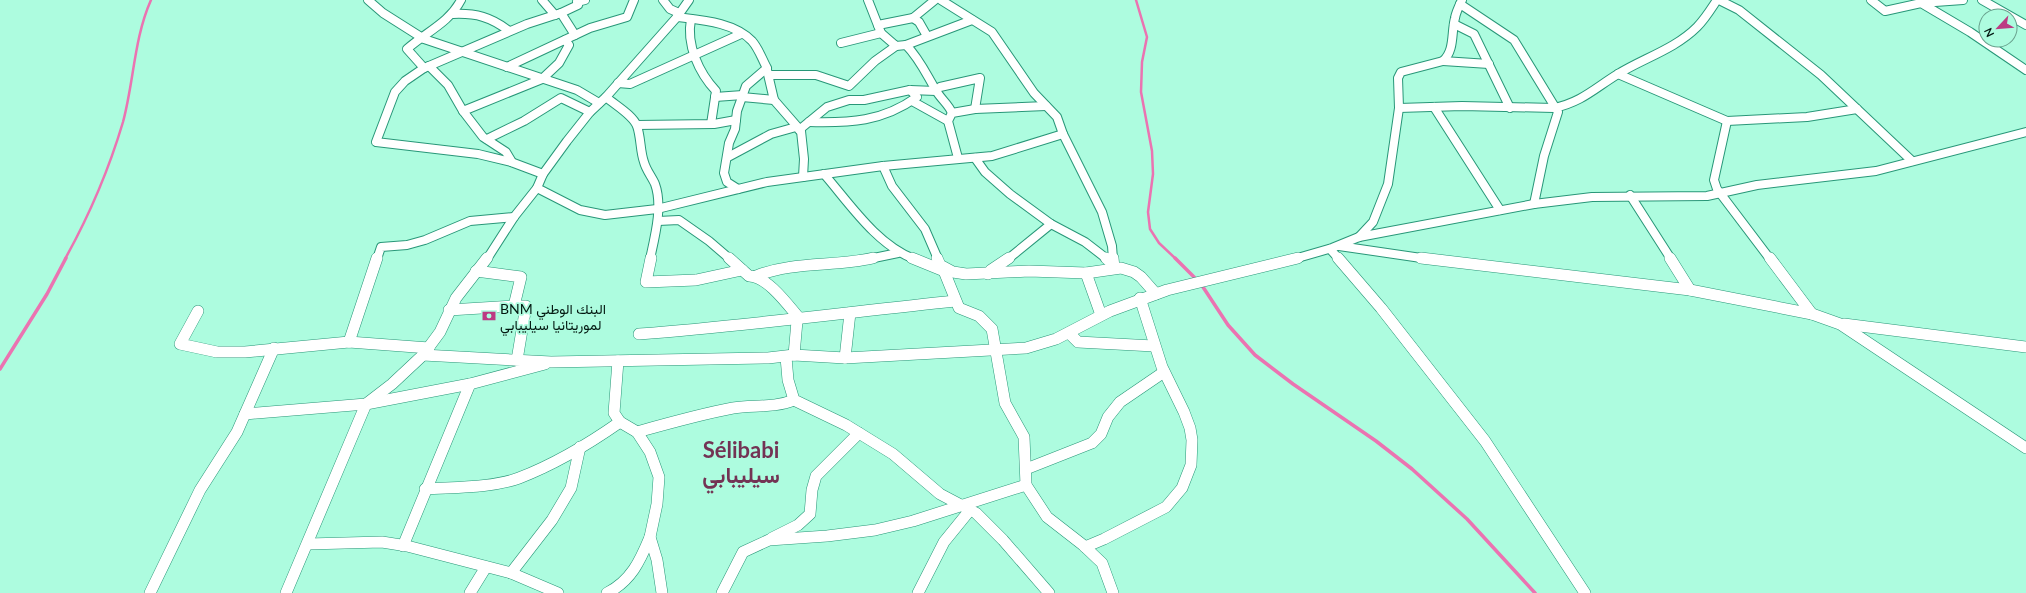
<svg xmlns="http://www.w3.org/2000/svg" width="2026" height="593" font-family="Lato,Vazirmatn,sans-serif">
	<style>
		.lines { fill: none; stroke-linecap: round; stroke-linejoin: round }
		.stream-far1 { stroke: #eb73b1; stroke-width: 2.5 }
		.stream { stroke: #eb73b1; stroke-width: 3.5 }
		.minor-far1-casing { stroke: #289778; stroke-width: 10 }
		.minor-casing { stroke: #289778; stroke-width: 12 }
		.minor-far1 { stroke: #fff; stroke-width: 8 }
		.minor { stroke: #fff; stroke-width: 11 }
		.labels { text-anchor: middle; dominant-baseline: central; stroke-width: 3.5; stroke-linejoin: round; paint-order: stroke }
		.poi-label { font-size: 14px; fill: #031811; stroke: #adfcdf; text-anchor: start }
		.town-label { font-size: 22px; font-weight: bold; fill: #733354; stroke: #adfcdf }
	</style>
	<rect width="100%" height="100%" fill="#adfcdf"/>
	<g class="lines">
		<g class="stream-far1">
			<polyline points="1136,0 1147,37 1142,62 1141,92 1152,151 1153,174 1148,212 1150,229 1159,243 1176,259"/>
			<path d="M65 259C89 216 109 169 123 122 134 81 134 38 151 0"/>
		</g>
		<g class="stream">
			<polyline points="1175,258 1197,280"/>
			<polyline points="1201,284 1228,325 1255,355 1293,384 1376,441 1412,469 1467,519 1535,593"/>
			<polyline points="0,369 47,294 66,258"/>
		</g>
		<g class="minor-far1-casing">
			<g id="minor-far1">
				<polyline points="368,0 383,13 424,39 577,90 599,103"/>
				<polyline points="542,0 555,15"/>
				<polyline points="663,0 670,9 679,13"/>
				<path d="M868 0 881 33 896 46 906 45C920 59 927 76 937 92 942 100 949 105 952 113"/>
				<polyline points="941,0 992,32 1034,93 1057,117 1063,134 1102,212 1112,246 1113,259"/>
				<polyline points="1719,0 1739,10 1821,75 1912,161"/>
				<polyline points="1871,0 1885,11 1921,3 1970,32 2026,70"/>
				<polyline points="1982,0 2026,25"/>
				<polyline points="1921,3 1963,0"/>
				<polyline points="1460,4 1514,40 1558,112 1544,156 1534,204"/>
				<polyline points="561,13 578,5 577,2 585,0"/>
				<path d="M453 14C476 13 491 17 509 31"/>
				<path d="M677 17C701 20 734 22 752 41 759 49 762 59 767 68L746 86 737 111 735 129 729 143 724 173 727 182 738 189"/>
				<polyline points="913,18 919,22 927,36"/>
				<path d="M691 19C686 45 699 73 716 91L711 124"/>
				<polyline points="1454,24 1474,34 1510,108"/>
				<polyline points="878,25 913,18 935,0"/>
				<polyline points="841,43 881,33"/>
				<polyline points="906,45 972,20"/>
				<polyline points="1443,61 1489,64"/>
				<path d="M429 66 424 68 407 49C426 32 449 23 461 0"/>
				<polyline points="507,67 590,28 627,17 634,0"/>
				<polyline points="424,68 405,81 395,92 376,142 478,154 511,162 543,174"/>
				<polyline points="767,70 774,100 801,131 804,159 803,177"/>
				<polyline points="1618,74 1727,121 1807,117 1857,109"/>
				<polyline points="769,75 816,75 849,86 875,61 896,46"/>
				<polyline points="618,83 630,84 741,34"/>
				<path d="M606 97C615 105 633 115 637 126 641 137 640 151 644 162 646 170 652 177 655 184 663 206 655 236 650 259"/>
				<polyline points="715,97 743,95"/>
				<polyline points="742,97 774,100"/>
				<polyline points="912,101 948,121"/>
				<polyline points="1434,107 1500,210"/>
				<path d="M1399 108 1462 106 1554 108C1582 102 1595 88 1618 74 1644 58 1675 49 1697 27 1705 19 1711 9 1717 0"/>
				<polyline points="463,111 542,79 559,63 569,45 565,40"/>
				<polyline points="1727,121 1714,180 1717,189 1770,259"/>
				<path d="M809 122C850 123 882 122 917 97L910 90"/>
				<polyline points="637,125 714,124 736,120"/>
				<polyline points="799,130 827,107 849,100 864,100 910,90 936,91 940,87 980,78 975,109"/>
				<polyline points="487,139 524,121 561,98 590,112"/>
				<polyline points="728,157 771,134 796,127"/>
				<polyline points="958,158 948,121 952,113 975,109 1046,106"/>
				<polyline points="975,158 985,172 1010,194 1051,224 1085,242 1107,259"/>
				<polyline points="512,162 506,152 483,137 463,111 448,85 429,66 527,24 561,13 575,35"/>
				<polyline points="883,166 892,186 925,229 938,259"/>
				<path d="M824 174C850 204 876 244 914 259"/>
				<polyline points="537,188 580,210 605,215 657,209 767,182 883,166 992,156 1063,134"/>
				<polyline points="1630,195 1671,259"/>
				<polyline points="658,221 679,220 709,241 730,259"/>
				<path d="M1359 237 1373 222 1388 184 1399 108 1398 78 1401 72 1443 61C1455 50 1451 33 1455 18 1456 12 1459 6 1462 0"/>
				<polyline points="1339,246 1428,259"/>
				<polyline points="1330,249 1339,259"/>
				<polyline points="377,259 381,247 407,245 425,240 470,221 514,217"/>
				<polyline points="487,259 514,217 537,188 543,174 567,141 590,112 606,97 677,17 689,0"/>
				<polyline points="869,259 898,253"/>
				<polyline points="1008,259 1051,224"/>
				<polyline points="1294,259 1332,248 1359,237 1534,204 1592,197 1707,196 1757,185 1876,171 2026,132"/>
			</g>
		</g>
		<g class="minor-casing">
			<g id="minor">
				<polyline points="651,258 646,282 696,280 742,270"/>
				<path d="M729 258 749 276C767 276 788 305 799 318L797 321 794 355"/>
				<polyline points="912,258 944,271 959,308 979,316 992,329 1005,403 1024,437 1026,485 1047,517 1083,545 1102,563 1113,593"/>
				<polyline points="937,258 940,265 953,272 966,274 1029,271 1086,273 1121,268 1134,272 1141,277 1156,294"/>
				<polyline points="1106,258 1114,265"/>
				<polyline points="1113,258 1114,268"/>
				<polyline points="1338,258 1381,308 1485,441 1585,593"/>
				<polyline points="1421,258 1690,290 1812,314 1770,258"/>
				<polyline points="1670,258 1690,290"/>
				<polyline points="1086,273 1101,315"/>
				<polyline points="988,274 991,270 1009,258"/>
				<path d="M756 276C793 261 835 267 873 258"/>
				<polyline points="514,306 526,306 517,360"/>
				<polyline points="449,310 514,306 521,277 476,271"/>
				<polyline points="198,311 180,344 217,352 245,352 349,342 429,348"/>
				<polyline points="1812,314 1840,324 2026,448"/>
				<polyline points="1844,324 2026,347"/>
				<polyline points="1069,333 1078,342 1154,346"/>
				<path d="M639 334C745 326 850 312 955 301"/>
				<polyline points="349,342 377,258"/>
				<polyline points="423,355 551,362 768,358 794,355 845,358 1026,348 1056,339 1110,311 1167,290 1298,258"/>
				<polyline points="786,357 788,380 794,400 846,425 893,454 940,494 976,513 1003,540 1049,593"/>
				<polyline points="845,358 850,313"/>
				<polyline points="618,361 614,413 620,422 637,432 650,452 659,477 657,504 650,537 657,560 662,593"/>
				<polyline points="245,414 366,404 470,384 545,364"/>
				<path d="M637 432C669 423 701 414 733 408 753 405 775 408 794 400"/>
				<polyline points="1026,469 1092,443 1101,434 1108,417 1120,402 1164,372"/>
				<path d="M425 489C454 487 492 488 519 478 553 465 590 443 620 422"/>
				<polyline points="772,538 798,525 810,514 812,490 816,476 859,433"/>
				<polyline points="308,544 382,542 407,546 511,573 558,593"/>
				<polyline points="403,546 470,384"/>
				<polyline points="1085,547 1104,539 1166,507 1182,488 1191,465 1192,440 1190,428 1184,412 1162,367 1140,298"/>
				<polyline points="511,573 552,520 571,488 580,447"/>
				<polyline points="150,593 200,490 237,432 274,348"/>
				<polyline points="286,593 366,404 392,384 423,355 440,332 456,298 487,258"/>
				<polyline points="470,593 486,567"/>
				<path d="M607 593C631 581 640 561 650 537"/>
				<polyline points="722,593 743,552 769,540 827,536 875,530 913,521 1026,485"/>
				<polyline points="918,593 944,542 970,510"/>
			</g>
		</g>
		<use href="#minor-far1" class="minor-far1"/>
		<use href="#minor" class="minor"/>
	</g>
	<defs>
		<g id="bank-bare" transform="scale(1.08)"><path d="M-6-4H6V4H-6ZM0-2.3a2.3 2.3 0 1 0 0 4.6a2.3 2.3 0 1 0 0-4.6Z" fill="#bc3a83" stroke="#adfcdf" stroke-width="2.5" paint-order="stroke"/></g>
	</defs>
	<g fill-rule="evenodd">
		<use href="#bank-bare" x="489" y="316"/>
	</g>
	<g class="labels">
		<g class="poi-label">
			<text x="500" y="308">BNM البنك الوطني<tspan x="500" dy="16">لموريتانيا سيليبابي</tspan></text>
		</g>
		<g class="town-label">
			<text x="741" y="449">Sélibabi<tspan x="741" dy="25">سيليبابي</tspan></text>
		</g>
	</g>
	<g transform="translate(1998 28) rotate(244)"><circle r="19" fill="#adfcdf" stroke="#69a18d"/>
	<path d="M0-3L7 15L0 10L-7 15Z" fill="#bc3a83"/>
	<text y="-6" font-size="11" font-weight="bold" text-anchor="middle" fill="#031811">N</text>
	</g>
</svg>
